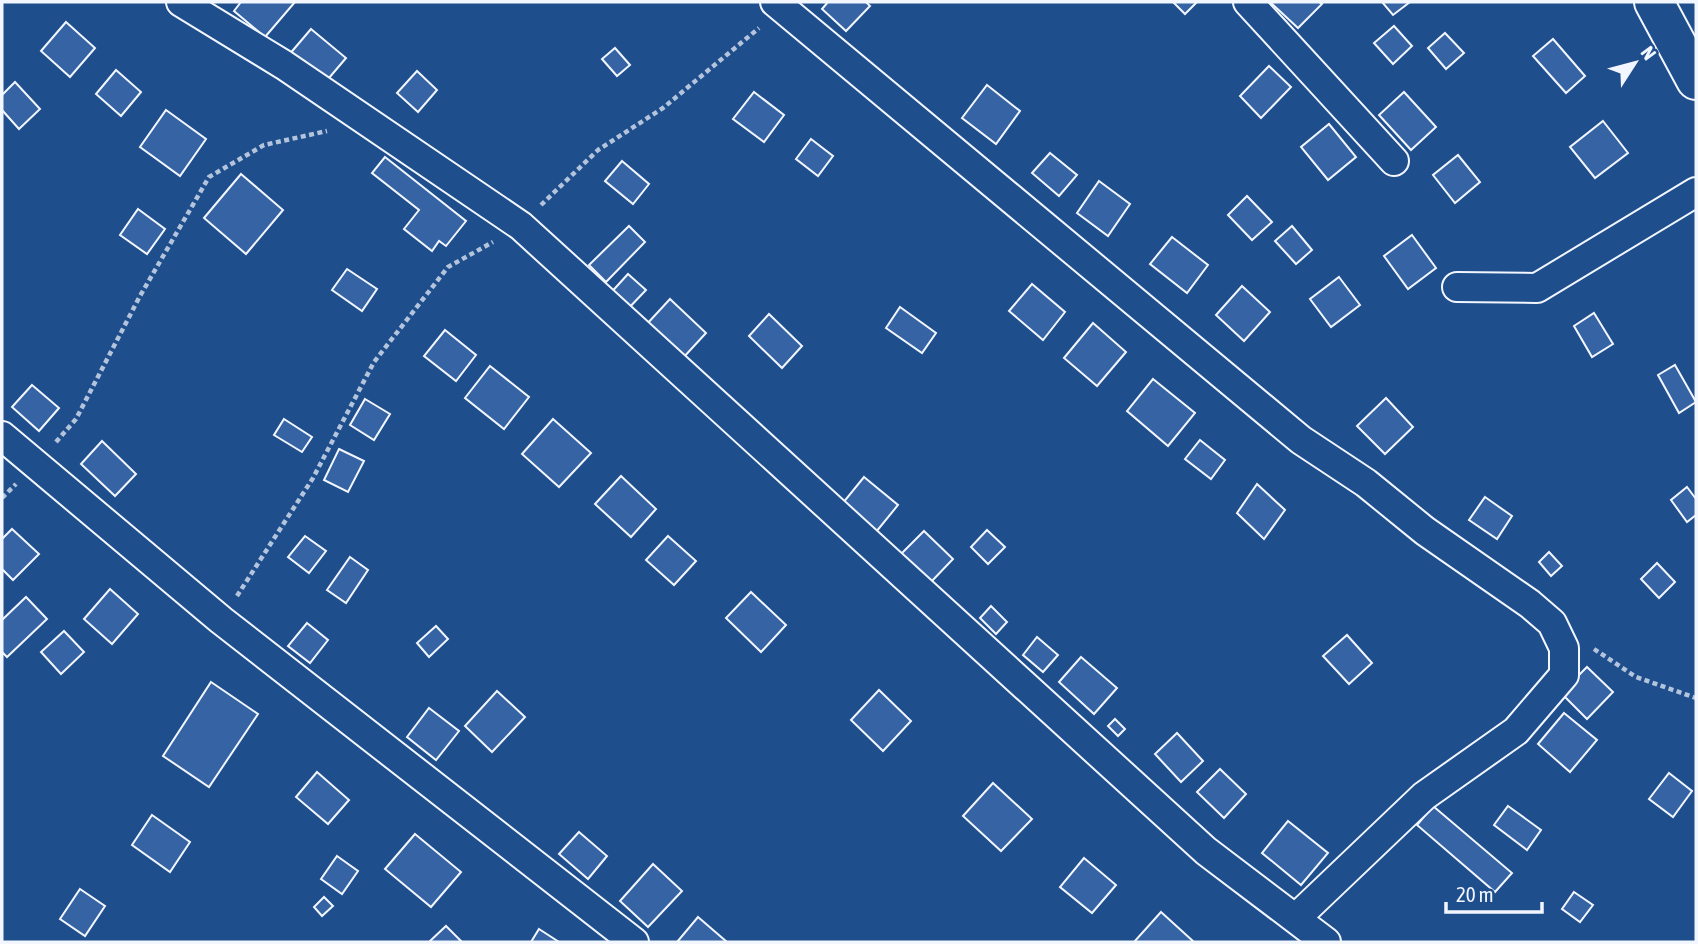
<svg xmlns="http://www.w3.org/2000/svg" width="1698" height="944" font-family="'Asap Condensed',sans-serif">
	<style>
		.building { fill: #3563a3; stroke: #f2f6ff; stroke-width: 2 }
		.lines { fill: none; stroke-linecap: round; stroke-linejoin: round }
		.minor-casing { stroke: #f2f6ff; stroke-width: 32 }
		.secondary-casing { stroke: #f2f6ff; stroke-width: 42 }
		.path { stroke: #b3c4dc; stroke-width: 4.5; stroke-dasharray: 5 3.5; stroke-linecap: butt }
		.minor { stroke: #1f4e8c; stroke-width: 28 }
		.secondary { stroke: #1f4e8c; stroke-width: 38 }
	</style>
	<rect width="100%" height="100%" fill="#1f4e8c"/>
	<g class="building">
		<polygon points="241,2 295,2 265,37 234,11"/>
		<polygon points="828,2 866,2 870,6 846,31 822,9"/>
		<polygon points="1173,2 1197,2 1185,14"/>
		<polygon points="1270,2 1319,2 1322,4 1298,28"/>
		<polygon points="1382,2 1410,2 1393,15"/>
		<polygon points="66,22 95,48 70,77 41,51"/>
		<polygon points="1394,26 1412,46 1393,64 1374,43"/>
		<polygon points="311,29 346,58 323,85 288,56"/>
		<polygon points="1445,33 1464,53 1446,69 1428,48"/>
		<polygon points="1553,39 1585,76 1566,93 1533,56"/>
		<polygon points="615,48 630,65 617,76 602,59"/>
		<polygon points="1269,66 1291,87 1261,118 1240,96"/>
		<polygon points="116,70 141,92 121,116 96,94"/>
		<polygon points="417,71 437,90 418,112 397,93"/>
		<polygon points="15,82 40,109 19,129 2,110 2,95"/>
		<polygon points="987,85 1020,111 996,144 962,118"/>
		<polygon points="754,92 784,115 764,142 733,119"/>
		<polygon points="1404,92 1436,127 1411,150 1379,115"/>
		<polygon points="166,110 206,139 180,176 140,147"/>
		<polygon points="1603,121 1628,153 1595,178 1570,147"/>
		<polygon points="1329,124 1356,157 1328,180 1301,147"/>
		<polygon points="811,139 833,156 818,176 796,159"/>
		<polygon points="1050,153 1077,175 1059,196 1032,173"/>
		<polygon points="1458,155 1480,182 1455,203 1433,175"/>
		<polygon points="385,157 466,221 446,246 439,241 432,251 404,229 419,210 372,173"/>
		<polygon points="622,161 649,184 633,204 605,181"/>
		<polygon points="241,174 283,210 246,254 204,218"/>
		<polygon points="1099,181 1130,204 1108,236 1077,213"/>
		<polygon points="1247,196 1272,222 1252,240 1228,215"/>
		<polygon points="138,209 165,229 147,254 120,235"/>
		<polygon points="629,226 645,242 606,282 589,265"/>
		<polygon points="1292,226 1312,250 1296,264 1275,241"/>
		<polygon points="1412,235 1436,268 1408,289 1384,256"/>
		<polygon points="1172,237 1208,265 1187,293 1150,264"/>
		<polygon points="347,269 377,289 362,311 332,290"/>
		<polygon points="628,274 646,290 624,313 607,297"/>
		<polygon points="1339,277 1360,305 1331,327 1310,299"/>
		<polygon points="1032,284 1065,312 1043,340 1009,311"/>
		<polygon points="1242,286 1270,312 1244,341 1216,315"/>
		<polygon points="670,299 706,333 682,359 646,325"/>
		<polygon points="900,307 936,333 922,353 886,328"/>
		<polygon points="1594,313 1613,344 1592,357 1574,326"/>
		<polygon points="769,314 802,346 782,368 749,336"/>
		<polygon points="1093,323 1126,352 1097,386 1064,358"/>
		<polygon points="445,330 476,355 456,381 424,356"/>
		<polygon points="1675,365 1696,402 1679,413 1658,375"/>
		<polygon points="490,366 529,397 504,429 465,398"/>
		<polygon points="1153,379 1195,413 1168,446 1127,411"/>
		<polygon points="32,385 59,408 39,431 12,407"/>
		<polygon points="1386,398 1413,427 1385,454 1357,426"/>
		<polygon points="365,399 390,414 374,440 350,425"/>
		<polygon points="284,419 312,437 302,452 274,435"/>
		<polygon points="553,419 591,453 559,487 522,454"/>
		<polygon points="1200,440 1225,460 1211,479 1185,459"/>
		<polygon points="102,441 136,474 115,496 81,464"/>
		<polygon points="339,449 364,461 348,492 324,480"/>
		<polygon points="621,476 656,509 631,537 595,504"/>
		<polygon points="864,477 898,505 876,532 842,504"/>
		<polygon points="1257,484 1285,510 1264,539 1237,513"/>
		<polygon points="1687,487 1696,499 1696,515 1687,522 1671,500"/>
		<polygon points="1485,497 1512,516 1497,539 1469,520"/>
		<polygon points="12,529 39,554 13,580 2,569 2,539"/>
		<polygon points="987,530 1005,547 988,564 971,547"/>
		<polygon points="924,531 953,559 930,583 901,554"/>
		<polygon points="305,536 326,551 309,573 288,557"/>
		<polygon points="668,536 696,561 674,585 646,560"/>
		<polygon points="1549,552 1562,566 1551,576 1539,562"/>
		<polygon points="350,557 368,570 346,603 327,590"/>
		<polygon points="1657,563 1675,582 1659,598 1641,579"/>
		<polygon points="110,589 138,614 112,644 84,619"/>
		<polygon points="751,592 786,625 761,652 726,618"/>
		<polygon points="26,597 47,619 7,657 2,652 2,620"/>
		<polygon points="991,606 1007,622 996,634 980,618"/>
		<polygon points="307,623 328,640 310,663 288,646"/>
		<polygon points="436,626 448,639 429,657 417,643"/>
		<polygon points="64,631 84,652 61,674 41,652"/>
		<polygon points="1347,635 1372,663 1349,684 1323,656"/>
		<polygon points="1037,637 1058,655 1043,672 1023,655"/>
		<polygon points="1081,657 1117,688 1094,714 1059,682"/>
		<polygon points="1587,667 1613,692 1587,719 1561,693"/>
		<polygon points="211,682 258,714 209,787 163,756"/>
		<polygon points="879,690 911,721 883,751 851,720"/>
		<polygon points="497,691 525,717 492,752 465,726"/>
		<polygon points="429,708 459,731 436,760 407,737"/>
		<polygon points="1564,713 1597,740 1570,772 1538,744"/>
		<polygon points="1115,719 1125,729 1118,736 1108,726"/>
		<polygon points="1177,733 1203,761 1181,782 1155,754"/>
		<polygon points="1220,769 1246,794 1224,818 1197,792"/>
		<polygon points="317,772 349,800 328,824 296,797"/>
		<polygon points="1669,773 1692,791 1673,817 1649,799"/>
		<polygon points="993,783 1032,819 1001,851 963,816"/>
		<polygon points="1433,806 1512,873 1495,892 1417,825"/>
		<polygon points="1508,806 1541,830 1527,850 1494,825"/>
		<polygon points="152,815 190,842 170,872 132,845"/>
		<polygon points="1288,821 1328,853 1301,885 1262,853"/>
		<polygon points="579,832 607,856 588,879 559,854"/>
		<polygon points="415,834 461,872 431,907 385,869"/>
		<polygon points="337,856 358,871 342,894 321,879"/>
		<polygon points="1084,858 1116,885 1092,913 1060,887"/>
		<polygon points="653,864 682,891 648,927 620,901"/>
		<polygon points="80,889 105,906 85,936 60,919"/>
		<polygon points="1574,892 1593,905 1580,922 1562,909"/>
		<polygon points="324,897 333,906 322,916 314,907"/>
		<polygon points="1161,912 1194,942 1134,942"/>
		<polygon points="698,917 727,942 677,942"/>
		<polygon points="446,926 462,942 429,942"/>
		<polygon points="539,929 559,942 531,942"/>
	</g>
	<g class="lines">
		<g class="minor-casing">
			<g id="minor">
				<polyline points="181,2 284,65 521,226 1206,851 1326,942"/>
				<polyline points="775,2 1301,440 1366,483 1425,531 1530,604 1552,623 1564,648 1564,675 1516,731 1424,796 1296,918"/>
				<polyline points="1248,2 1394,161"/>
				<polyline points="1457,287 1537,288 1696,192"/>
				<polyline points="2,436 221,620 634,942"/>
			</g>
		</g>
		<g class="secondary-casing">
			<polyline id="secondary" points="1654,2 1696,80"/>
		</g>
		<g class="path">
			<polyline points="541,205 598,150 663,108 759,28"/>
			<polyline points="56,442 76,419 140,296 209,177 264,145 327,131"/>
			<polyline points="2,498 16,484"/>
			<polyline points="237,596 313,478 374,362 448,267 493,242"/>
			<polyline points="1594,649 1636,677 1696,698"/>
		</g>
		<use href="#minor" class="minor"/>
		<use href="#secondary" class="secondary"/>
	</g>
	<rect width="1698" height="944" fill="none" stroke="#f2f6ff" stroke-width="7"/>
	<g transform="translate(1635 63) rotate(54)" stroke="#1f4e8c" stroke-width="5" paint-order="stroke">
	<path d="M0-5L12 26L0 18L-12 26Z" fill="#f2f6ff"/>
	<text y="-10" font-size="19" font-weight="bold" text-anchor="middle" fill="#f2f6ff">N</text>
	</g>
	<path d="M1446 902v10h96v-10" fill="none" stroke="#f2f6ff" stroke-width="3.5"/>
	<text x="1456" y="902" font-size="21" fill="#f2f6ff" stroke="#1f4e8c" stroke-width="5" paint-order="stroke">20 m</text>
</svg>
